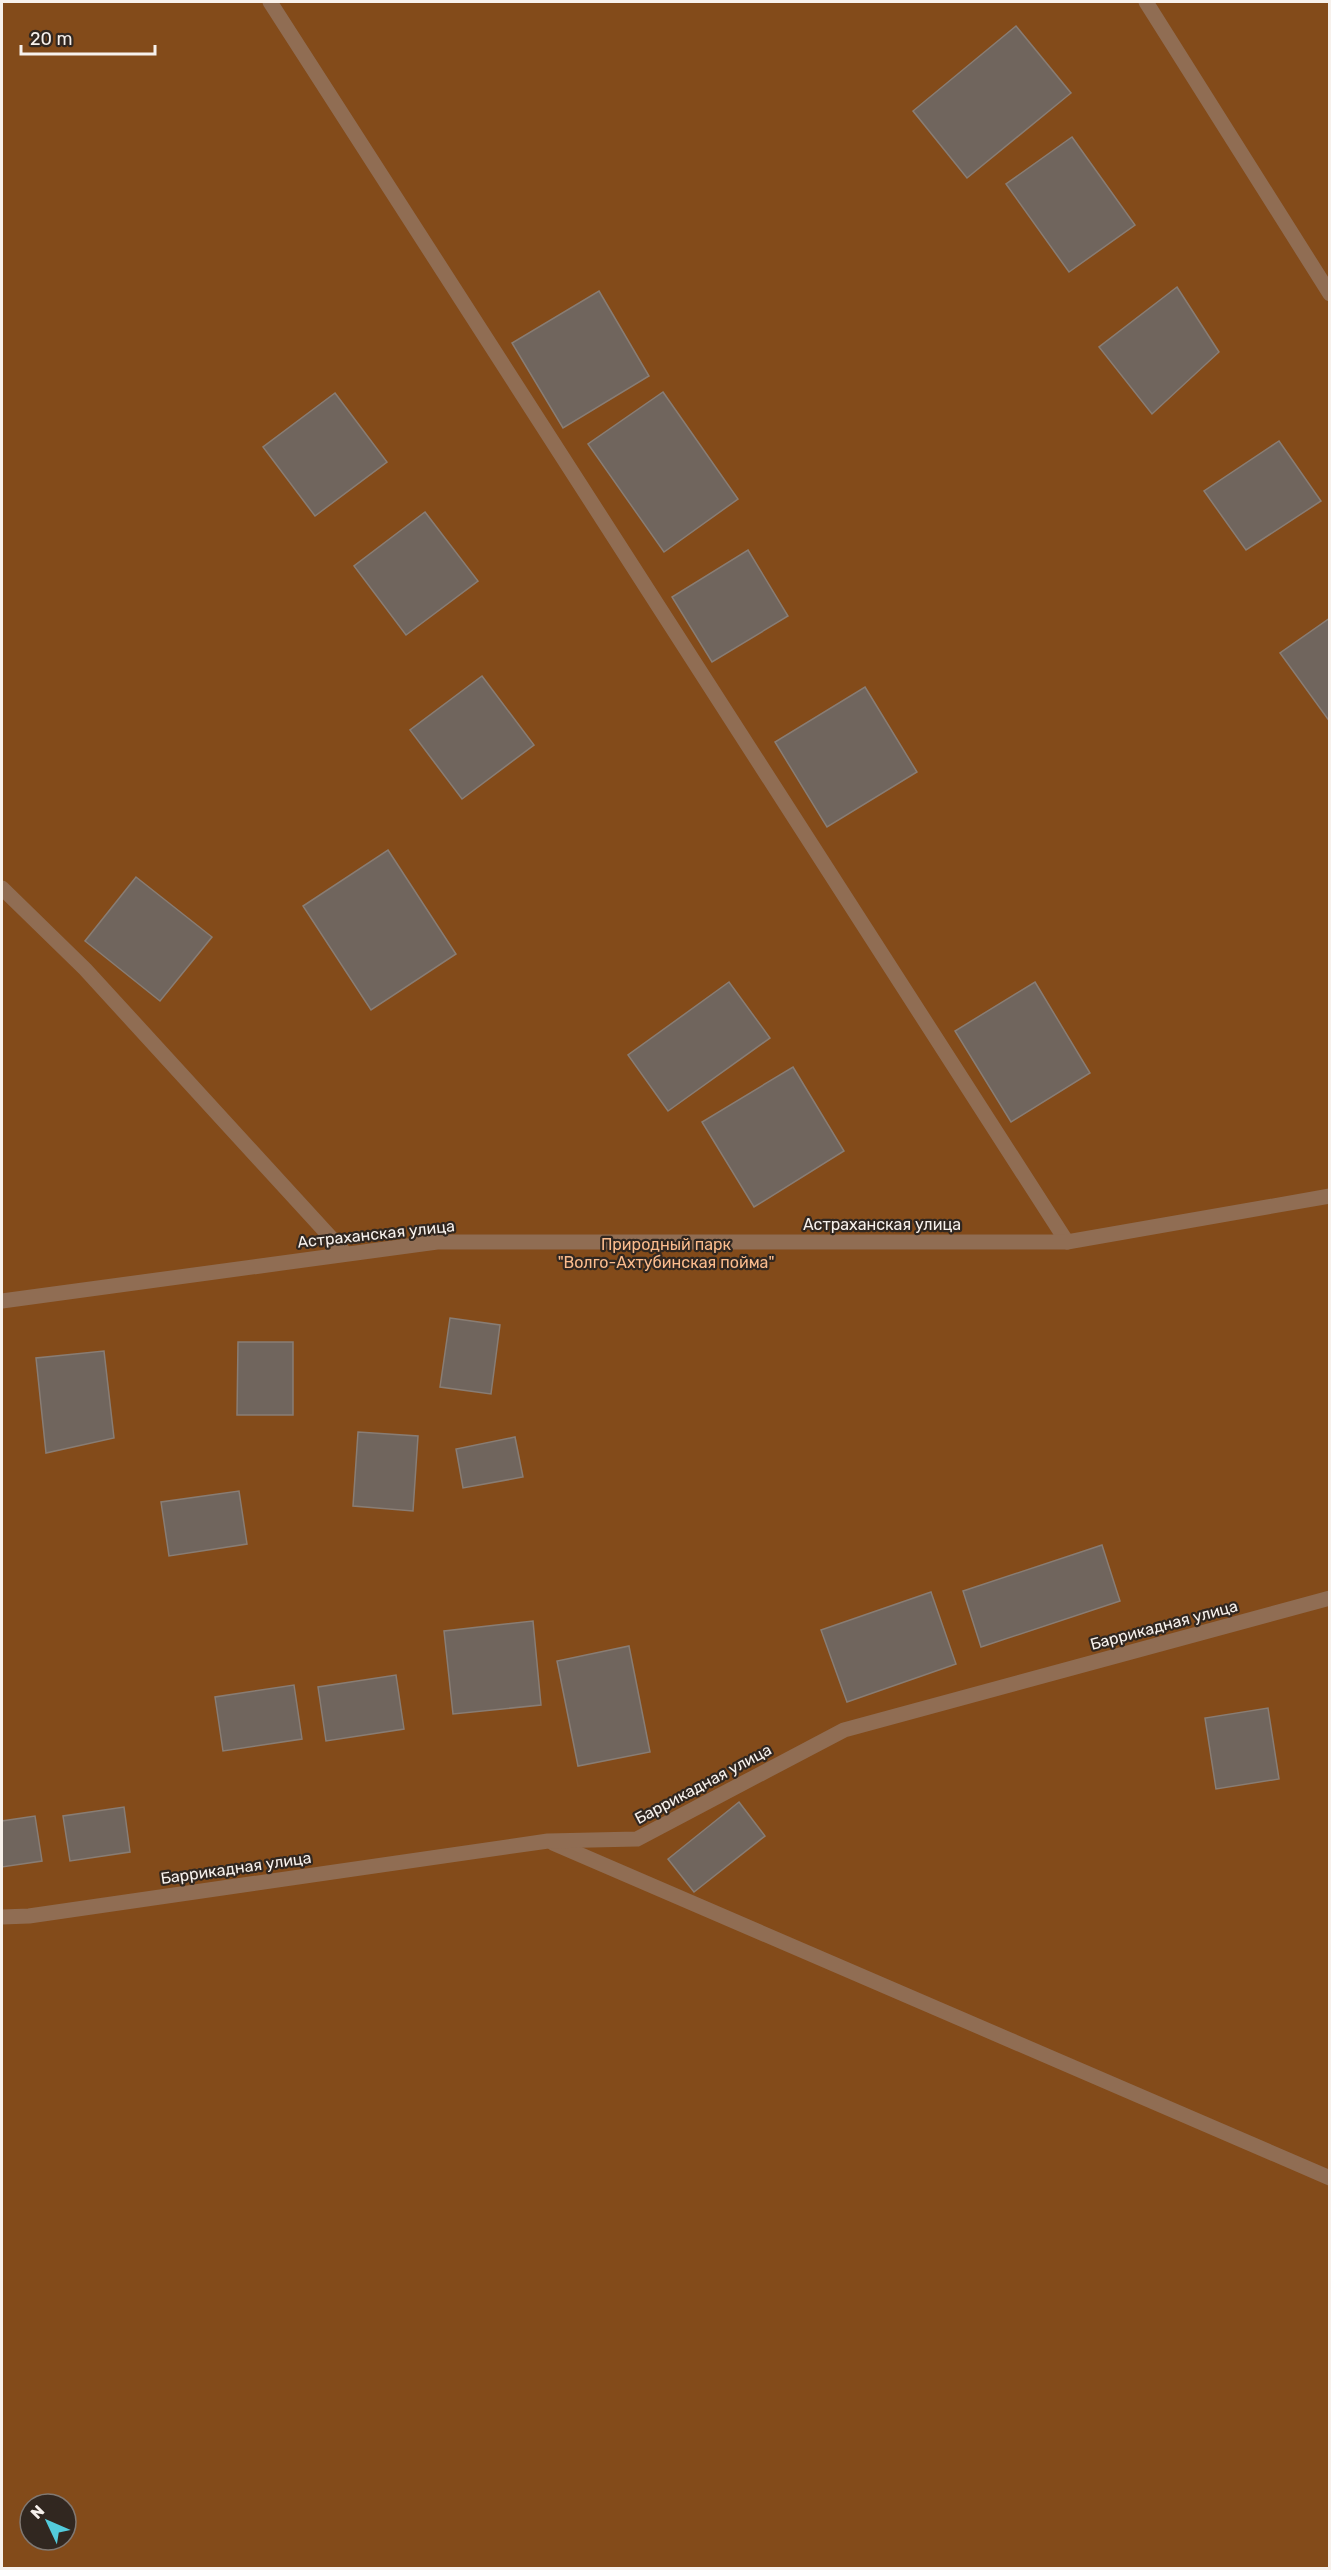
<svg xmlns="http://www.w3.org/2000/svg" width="1331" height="2570" font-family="Rubik,sans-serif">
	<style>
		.green { fill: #834b1a; fill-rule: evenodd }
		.building { fill: #70655d; stroke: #897d74; stroke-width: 1.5 }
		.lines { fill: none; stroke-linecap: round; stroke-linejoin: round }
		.street { stroke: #906d53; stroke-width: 15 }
		.labels { text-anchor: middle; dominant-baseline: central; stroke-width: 4.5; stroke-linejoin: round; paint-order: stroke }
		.street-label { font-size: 16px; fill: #f7f1ec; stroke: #312720 }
		.park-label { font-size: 16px; fill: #fbbc8d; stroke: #312720 }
	</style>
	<rect width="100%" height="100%" fill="#3b3129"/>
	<path class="green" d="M2 2H1329V2568H2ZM30 2504H66V2540H30Z"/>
	<g class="building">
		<polygon points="1016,26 1071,93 967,178 913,111"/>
		<polygon points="1072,137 1135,225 1069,272 1006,184"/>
		<polygon points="1177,287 1219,352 1152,414 1099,347"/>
		<polygon points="599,291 649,376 563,428 512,343"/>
		<polygon points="663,392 738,499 664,552 588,444"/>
		<polygon points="335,393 387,462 315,516 263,447"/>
		<polygon points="1279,441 1321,501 1246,550 1204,491"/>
		<polygon points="425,512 478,581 406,635 354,566"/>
		<polygon points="748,550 788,616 712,662 672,597"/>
		<polygon points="1330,618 1330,722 1280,653"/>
		<polygon points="482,676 534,745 462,799 410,730"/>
		<polygon points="865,687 917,772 827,827 775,742"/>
		<polygon points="388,850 456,954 371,1010 303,906"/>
		<polygon points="136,877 212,937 160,1001 85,941"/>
		<polygon points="729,982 770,1038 668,1111 628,1055"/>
		<polygon points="1035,982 1090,1073 1011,1122 955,1031"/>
		<polygon points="793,1067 844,1151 754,1207 702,1122"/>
		<polygon points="450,1318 500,1325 491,1394 440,1387"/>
		<polygon points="238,1342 293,1342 293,1415 237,1415"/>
		<polygon points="104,1351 114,1438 46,1453 36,1358"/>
		<polygon points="358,1432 418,1436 413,1511 353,1506"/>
		<polygon points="515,1437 523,1477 463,1488 456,1449"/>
		<polygon points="239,1491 247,1544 169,1556 161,1502"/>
		<polygon points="1102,1545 1120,1601 981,1647 963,1591"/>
		<polygon points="931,1592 956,1664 847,1702 821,1630"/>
		<polygon points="533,1621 541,1705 453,1714 444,1631"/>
		<polygon points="629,1646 650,1752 578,1766 557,1661"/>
		<polygon points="396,1675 404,1729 326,1741 318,1687"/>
		<polygon points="294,1685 302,1739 223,1751 215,1697"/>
		<polygon points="1268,1708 1279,1779 1216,1789 1205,1718"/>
		<polygon points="739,1802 765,1836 694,1892 668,1859"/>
		<polygon points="124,1807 130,1852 70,1861 63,1816"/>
		<polygon points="35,1816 42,1861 2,1867 2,1821"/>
	</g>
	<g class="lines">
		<g class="street">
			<polyline points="270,2 1067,1242"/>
			<polyline points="1146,2 1330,294"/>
			<polyline points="2,888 85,969 345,1253"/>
			<polyline points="2,1301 437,1242 1067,1242 1330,1196"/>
			<polyline points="553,1843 1330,2178"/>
			<polyline points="2,1917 29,1916 548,1841 637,1839 844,1730 1330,1598"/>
		</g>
	</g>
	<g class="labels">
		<g class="street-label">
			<text x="882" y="1224">Астраханская улица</text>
			<text transform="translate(376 1234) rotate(-6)">Астраханская улица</text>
			<text transform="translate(1164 1625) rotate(-15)">Баррикадная улица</text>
			<text transform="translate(703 1784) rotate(-28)">Баррикадная улица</text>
			<text transform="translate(236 1868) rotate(-8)">Баррикадная улица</text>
		</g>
		<g class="park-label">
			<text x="666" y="1244">Природный парк<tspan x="666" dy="18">"Волго-Ахтубинская пойма"</tspan></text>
		</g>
	</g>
	<rect width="1331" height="2570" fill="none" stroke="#f7f1ec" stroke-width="6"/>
	<g transform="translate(48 2522) rotate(314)"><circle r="28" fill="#312720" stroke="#807872" stroke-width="1.5"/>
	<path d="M0-4.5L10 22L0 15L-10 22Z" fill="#53cbdb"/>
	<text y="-9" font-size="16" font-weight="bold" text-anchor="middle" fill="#f7f1ec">N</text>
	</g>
	<path d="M21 45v9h134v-9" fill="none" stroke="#f7f1ec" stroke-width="3"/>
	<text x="30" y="45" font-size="18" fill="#f7f1ec" stroke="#312720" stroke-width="4.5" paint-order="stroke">20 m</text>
</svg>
